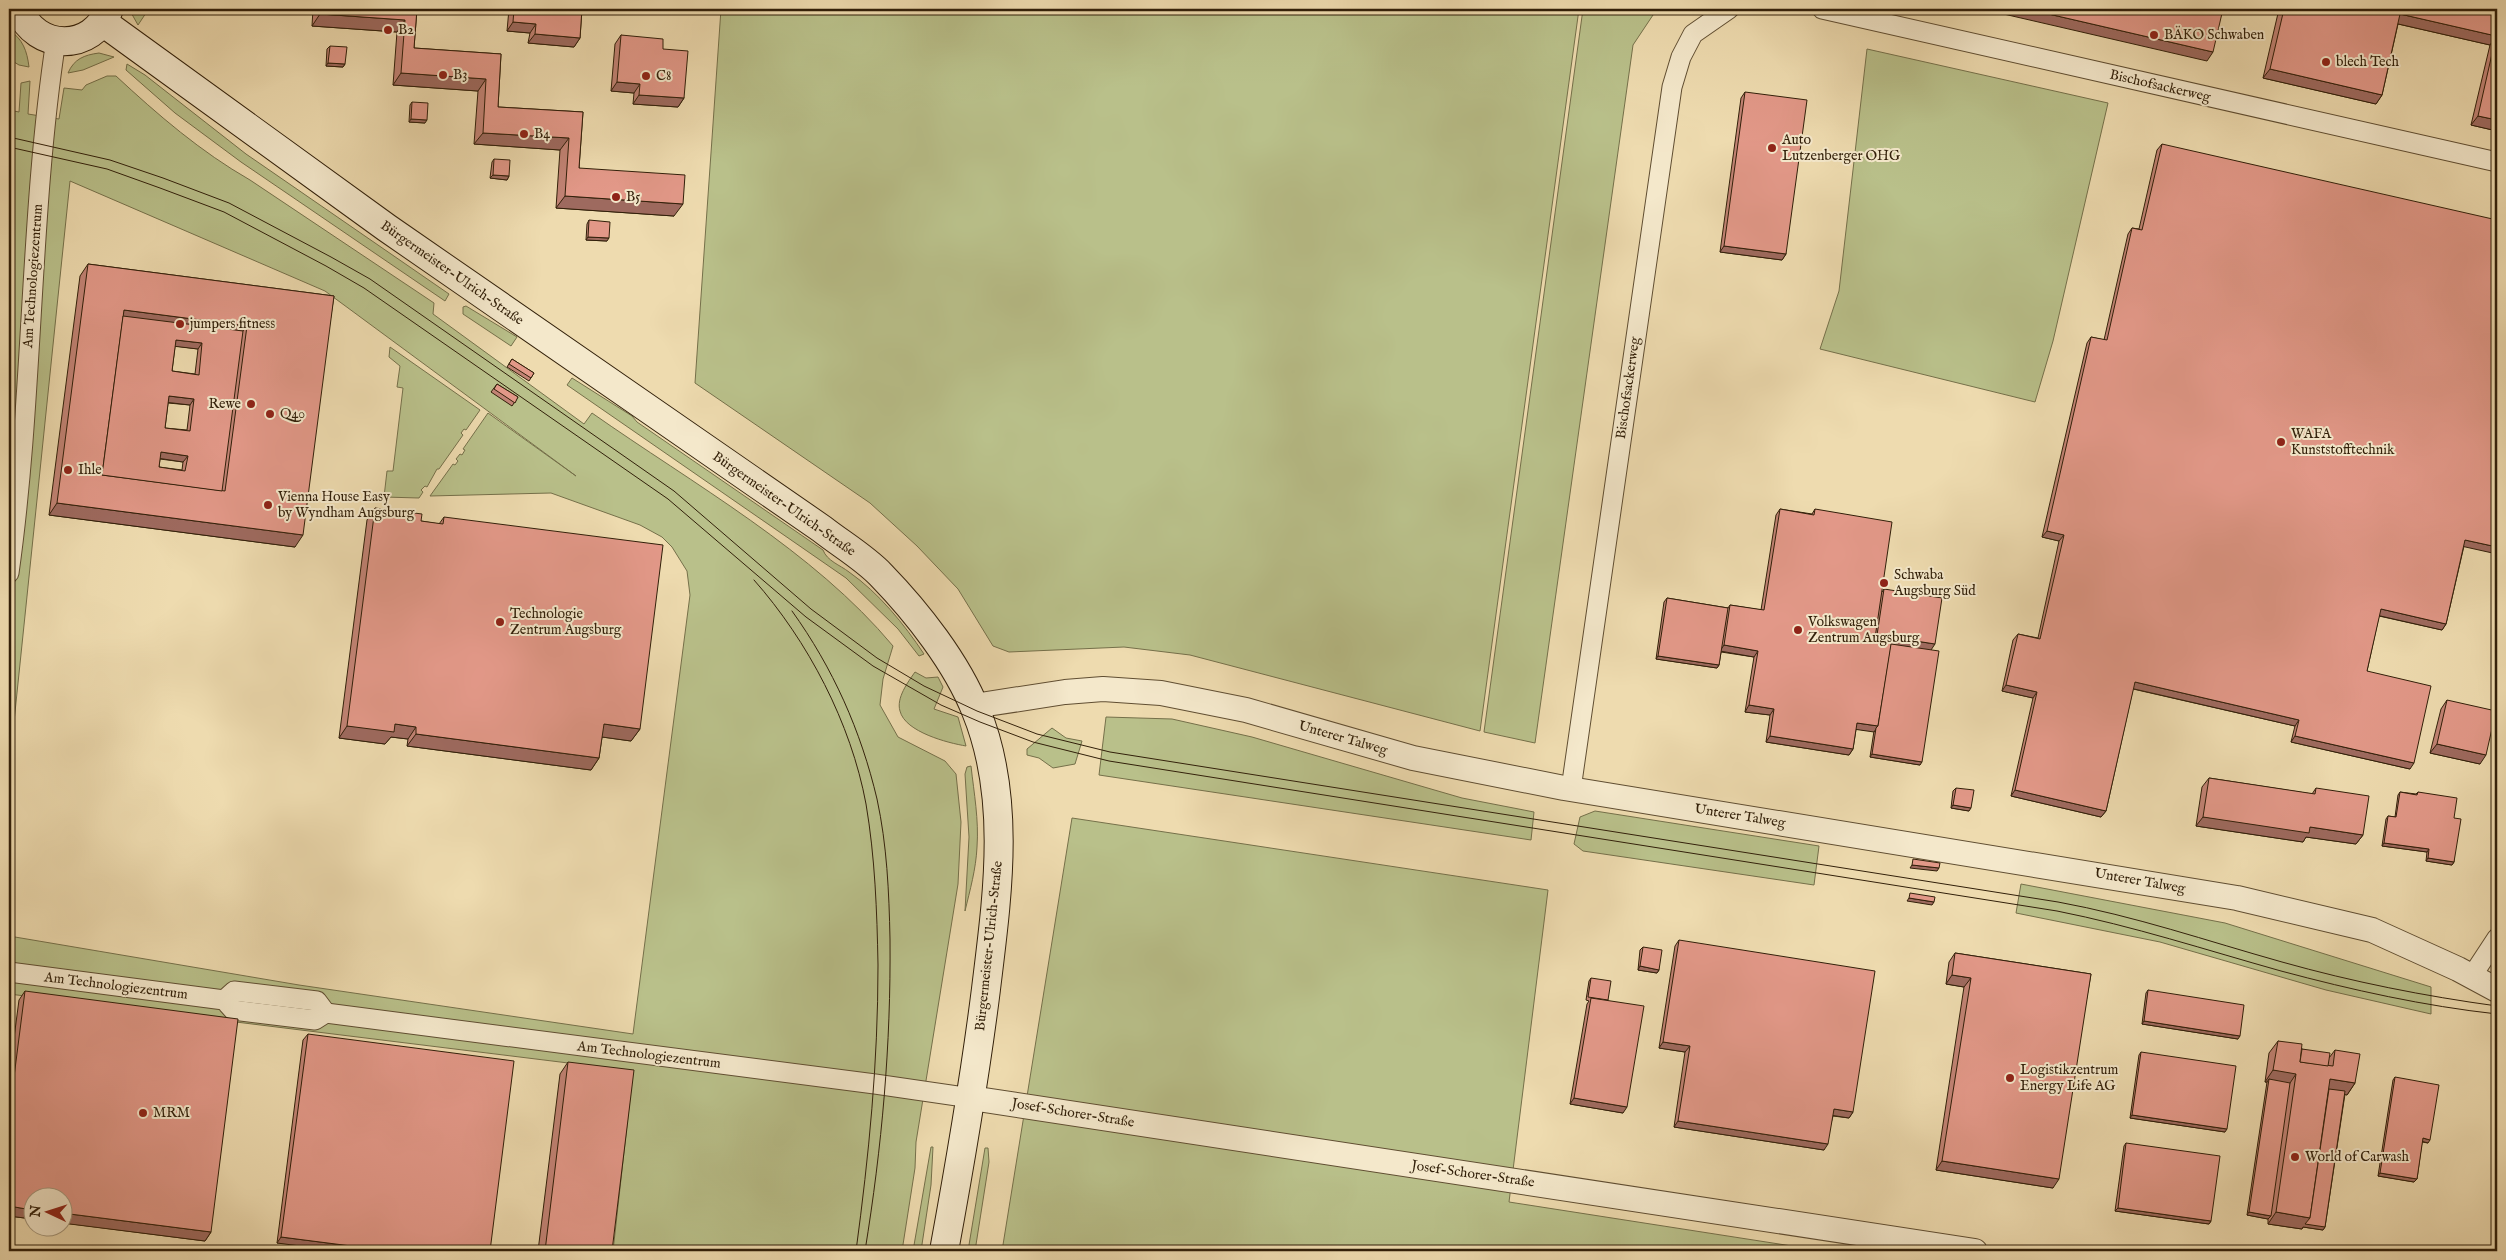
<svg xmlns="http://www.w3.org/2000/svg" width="2506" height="1260" font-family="'IM FELL English',serif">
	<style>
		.green { fill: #b9c08a; stroke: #75704a }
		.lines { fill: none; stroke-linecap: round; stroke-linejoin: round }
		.minor-casing { stroke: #604e32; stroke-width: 21 }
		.tertiary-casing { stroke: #604e32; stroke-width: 26 }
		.secondary-casing { stroke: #311f09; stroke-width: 30 }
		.minor { stroke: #f4e8cb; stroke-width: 19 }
		.tertiary { stroke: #f4e8cb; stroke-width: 24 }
		.secondary { stroke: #f4e8cb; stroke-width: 28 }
		.tram { stroke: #311f09; stroke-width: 1 }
		.wall { fill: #c28375; stroke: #311f09; fill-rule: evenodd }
		.shaded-wall { fill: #9e6a5f; stroke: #311f09 }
		.building { fill: #e29888; stroke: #311f09; fill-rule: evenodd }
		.poi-dot { fill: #8f2418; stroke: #f4e8cb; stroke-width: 2 }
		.labels { text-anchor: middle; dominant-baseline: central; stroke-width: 4; stroke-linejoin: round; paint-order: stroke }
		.poi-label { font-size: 14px; fill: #311f09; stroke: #f4e8cb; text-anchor: start }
		.street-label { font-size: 14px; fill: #311f09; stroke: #f4e8cb }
	</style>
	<rect width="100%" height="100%" fill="#eedbaf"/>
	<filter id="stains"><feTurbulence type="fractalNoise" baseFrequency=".004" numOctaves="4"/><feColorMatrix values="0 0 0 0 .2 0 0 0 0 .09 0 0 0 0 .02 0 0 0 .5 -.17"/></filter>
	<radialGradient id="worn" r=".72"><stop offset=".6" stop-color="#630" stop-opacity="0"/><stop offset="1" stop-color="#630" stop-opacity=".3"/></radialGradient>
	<g class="green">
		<polygon points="129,9 145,9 146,13 138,25"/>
		<polygon points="721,9 1579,9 1480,731 1190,655 1124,647 1009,652 993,646 958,589 917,546 870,503 695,383"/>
		<polygon points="1583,9 1657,9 1633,45 1535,743 1484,732"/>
		<path d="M9 30C23 39 27 51 29 67L19 65 9 59Z"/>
		<polygon points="1867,49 2108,103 2053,341 2035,402 1820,349 1839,291"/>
		<path d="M99 53 114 57 83 70 68 73C74 59 84 55 99 53Z"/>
		<polygon points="127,64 145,75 246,154 449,294 445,301 241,162 175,113 126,70"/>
		<path d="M107 76H116C158 115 201 152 250 180L434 303 433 314 584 424 592 413C693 484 814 551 893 646L883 679 880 705 898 737 945 761 956 774 961 822 958 884 916 1142 915 1168 902 1251H613L633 1071 9 994V936L299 985 633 1034 690 595 687 571 672 547 662 537 640 525 551 493 430 496 453 464 455 465 458 461 456 459 460 454 462 455 465 450 463 449 488 413 576 476 325 291 70 181 9 770V110L19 112 21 83 30 81 28 114 59 119 64 88 82 90 86 85Z"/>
		<polygon points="466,306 517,337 511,346 463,314 463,307"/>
		<polygon points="390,347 480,410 466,430 464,429 461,433 463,435 439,469 437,469 427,487 425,486 421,490 423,492 419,498 384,497 387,471 393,471 403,388 397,387 400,366 389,357"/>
		<path d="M572 378 632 416 637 422 823 550C827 561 840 565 849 572 879 593 904 624 924 654L919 656 898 629 846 578 567 385Z"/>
		<path d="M915 672 926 678 938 677 943 687 934 709 958 717 966 746C948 743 905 732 900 711 896 698 908 682 915 672Z"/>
		<polygon points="1106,717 1172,719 1252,737 1462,798 1534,812 1531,840 1099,775"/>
		<polygon points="1052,728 1066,738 1082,741 1075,764 1053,768 1039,758 1027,755 1027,749"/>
		<path d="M971 766C974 793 979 820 977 847 976 869 970 890 965 911L969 837 965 774 967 767Z"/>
		<polygon points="1595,811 1819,846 1814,885 1583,851 1574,844 1580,817"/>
		<polygon points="1072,818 1548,890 1509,1202 1824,1251 1002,1251"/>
		<polygon points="2021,884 2225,923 2431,987 2431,1014 2326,990 2160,942 2016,913"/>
		<polygon points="931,1147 933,1147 931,1185 921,1251 913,1251"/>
		<polygon points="985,1148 988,1148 989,1162 975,1251 968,1251"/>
	</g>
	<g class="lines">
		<g class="minor-casing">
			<g id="minor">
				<polyline points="1822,9 2497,162"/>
				<path d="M9 573C34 396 29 216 56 40"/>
				<polyline points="1571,789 1672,87 1681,57 1693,34 1729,9"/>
				<polyline points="9,972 224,1000 233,1010 315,1020 326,1013 875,1084 971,1098"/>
				<polyline points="2472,976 2497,938"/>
				<polyline points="224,1000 234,991 317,1001 326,1013"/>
			</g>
		</g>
		<g class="tertiary-casing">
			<g id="tertiary">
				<polyline points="974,706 1065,692 1103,689 1161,693 1246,710 1413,758 1564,788 2237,898 2372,930 2458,969 2497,990"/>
				<polyline points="971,1098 1975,1251"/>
			</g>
		</g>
		<g class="secondary-casing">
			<g id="secondary">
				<path d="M19 9C36 52 93 52 109 9"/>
				<path d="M104 23 387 228 822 529C841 544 865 558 881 575 917 612 957 663 976 711 1012 799 997 898 986 989 975 1077 960 1164 944 1251"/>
			</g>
		</g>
		<use href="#minor" class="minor"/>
		<use href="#tertiary" class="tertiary"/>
		<use href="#secondary" class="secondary"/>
		<g class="tram">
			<path d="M9 137 110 160 163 178 229 203 331 257 370 279 674 491 811 609 877 658 924 686 977 711 1037 734 1110 752 2058 902C2135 916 2207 941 2282 962 2353 982 2424 996 2497 1006"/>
			<path d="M9 147 107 169 160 188 224 212 326 266 364 288 668 499 806 617 873 666 941 705 980 722 1033 742 1109 761 2057 911C2133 926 2206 950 2281 971 2352 990 2424 1006 2497 1014"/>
			<path d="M754 580C808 641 851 723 866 804 875 857 877 911 878 965 878 1064 869 1154 856 1251"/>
			<path d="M792 611C833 668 861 731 877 799 887 845 889 892 890 939 891 1046 882 1146 865 1251"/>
		</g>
	</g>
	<g class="wall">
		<polygon points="313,9 417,9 414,48 501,54 498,107 583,112 579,168 674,216 556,208 560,150 474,144 478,91 393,85 397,32 312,26"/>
		<polygon points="509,9 582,9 580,38 574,47 528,43 530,33 507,31"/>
		<polygon points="2279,9 2497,9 2497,131 2471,125 2490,45 2398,24 2382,95 2376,104 2263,78"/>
		<polygon points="621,35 663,49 684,98 678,107 633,104 634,93 611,91 615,44"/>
		<polygon points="330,46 345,64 343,67 326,66 327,49"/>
		<polygon points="1745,92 1786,254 1782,260 1720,252 1741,98"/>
		<polygon points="412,102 425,123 409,122 410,105"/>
		<polygon points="2162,144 2464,546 2446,624 2442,630 2379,616 2367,671 2410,769 2291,742 2295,726 2133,689 2106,811 2101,817 2011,796 2033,698 2002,691 2013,640 2018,634 2038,638 2059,541 2042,537 2087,343 2091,337 2104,340 2128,234 2132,228 2139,229 2157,150"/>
		<polygon points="494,159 509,176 507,180 490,178 492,162"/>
		<polygon points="589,220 607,241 586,240 587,224"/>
		<path d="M88 264 334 296 295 547 49 515 80 276ZM175 346 198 349 195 374 172 371ZM168 403 190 405 187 430 165 428ZM160 459 183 462 182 470 159 467Z"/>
		<polygon points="512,359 534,373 529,381 507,367"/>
		<polygon points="497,384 518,397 512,406 491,392"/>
		<polygon points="375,508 421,521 439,524 444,517 640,729 631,741 602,737 599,758 591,770 407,746 408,739 391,737 385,744 339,738 367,520"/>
		<polygon points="1780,509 1812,514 1815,509 1882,592 1884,589 1931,650 1920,765 1870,757 1874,731 1856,729 1853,749 1849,755 1766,742 1770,715 1745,712 1754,657 1721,652 1719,665 1717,668 1656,659 1664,602 1667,598 1728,608 1730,605 1761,610 1776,515"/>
		<polygon points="2447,700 2480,764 2430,753 2441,709"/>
		<polygon points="2209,778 2312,794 2316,788 2363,835 2356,844 2306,837 2303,842 2196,826 2202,787"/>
		<polygon points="1956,788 1969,811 1951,808 1953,791"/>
		<polygon points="2400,792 2416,794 2418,792 2454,818 2454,862 2452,865 2426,861 2427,852 2382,846 2386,819 2388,816 2395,817 2398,795"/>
		<polygon points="1679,940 1853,1112 1849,1118 1833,1116 1824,1150 1674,1127 1685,1052 1659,1048 1675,946"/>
		<polygon points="1643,947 1659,970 1657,973 1638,970 1640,950"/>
		<polygon points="1955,953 2091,974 2053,1188 1936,1170 1964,987 1946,984 1949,962"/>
		<polygon points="1591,978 1608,1000 1623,1113 1570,1104 1587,1004 1589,1001 1586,1000 1589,981"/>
		<polygon points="2148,990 2238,1039 2142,1024 2146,993"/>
		<polygon points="25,991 211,1232 205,1241 9,1216 9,1076 19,1000"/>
		<polygon points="308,1034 490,1251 277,1243 303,1040"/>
		<polygon points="2278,1041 2329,1058 2335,1050 2355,1083 2347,1095 2345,1094 2325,1227 2323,1230 2303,1227 2302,1229 2268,1224 2268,1219 2247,1215 2267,1082 2265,1082 2269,1053"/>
		<polygon points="2141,1052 2225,1132 2130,1118 2139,1055"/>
		<polygon points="568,1062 612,1251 538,1251 560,1074"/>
		<polygon points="2395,1077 2428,1143 2422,1142 2417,1179 2414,1182 2378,1176 2393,1080"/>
		<polygon points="2126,1143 2211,1221 2209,1224 2115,1211 2124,1146"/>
	</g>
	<g class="shaded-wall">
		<polygon points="1982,9 2027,9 2213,52 2207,61"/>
		<polygon points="320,14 405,20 397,32 312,26"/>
		<polygon points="2400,14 2496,36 2490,45 2394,23"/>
		<polygon points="513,22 536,24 530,33 507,31"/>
		<polygon points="535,34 580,38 574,47 528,43"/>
		<polygon points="328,63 345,64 343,67 326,66"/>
		<polygon points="2270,69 2382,95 2376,104 2263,78"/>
		<polygon points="401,73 486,79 478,91 393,85"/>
		<polygon points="617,82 640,84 634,93 611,91"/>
		<polygon points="639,95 684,98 678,107 633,104"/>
		<polygon points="2478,116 2497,120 2497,131 2471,125"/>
		<polygon points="411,119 427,120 425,123 409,122"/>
		<polygon points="483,133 569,138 560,150 474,144"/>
		<polygon points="493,175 509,176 507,180 490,178"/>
		<polygon points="565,196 683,204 674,216 556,208"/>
		<polygon points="588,237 609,238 607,241 586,240"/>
		<polygon points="1724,246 1786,254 1782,260 1720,252"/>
		<polygon points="124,310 247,326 238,337 119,322"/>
		<polygon points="176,340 202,343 198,349 172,346"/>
		<polygon points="169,396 194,399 190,405 164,402"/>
		<polygon points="161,452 188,456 183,462 157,458"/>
		<polygon points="57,503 303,535 295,547 49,515"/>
		<polygon points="2047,531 2064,535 2059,541 2042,537"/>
		<polygon points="2465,540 2497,547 2497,554 2461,546"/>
		<polygon points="2381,609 2446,624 2442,630 2376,615"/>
		<polygon points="1877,635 1935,644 1929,653 1870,644"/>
		<polygon points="1724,645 1758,651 1754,657 1720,651"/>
		<polygon points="1658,656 1719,665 1717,668 1656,659"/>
		<polygon points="2135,682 2299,720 2295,726 2130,688"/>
		<polygon points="2006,685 2037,692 2033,698 2002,691"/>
		<polygon points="1749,705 1774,709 1770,715 1745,712"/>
		<polygon points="1857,723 1878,726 1874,732 1853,729"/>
		<polygon points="395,724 416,727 408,739 391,737 385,744 339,738 347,726"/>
		<polygon points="604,724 640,729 631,741 595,736"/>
		<polygon points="416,734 599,758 591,770 407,746"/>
		<polygon points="1770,736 1853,749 1849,755 1766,742"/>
		<polygon points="2295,736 2414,763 2410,769 2291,742"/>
		<polygon points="2437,744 2486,755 2480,764 2430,753"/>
		<polygon points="1872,754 1922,762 1920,765 1870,757"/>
		<polygon points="2015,790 2106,811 2101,817 2011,796"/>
		<polygon points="1953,805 1971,808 1969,811 1951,808"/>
		<polygon points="2203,817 2310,827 2363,835 2356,844 2306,837 2303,842 2196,826"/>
		<polygon points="2384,843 2429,849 2427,852 2382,846"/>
		<polygon points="2428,858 2454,862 2452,865 2426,861"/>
		<polygon points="1912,865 1939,868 1937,871 1910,868"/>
		<polygon points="1909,898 1934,902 1932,905 1907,901"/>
		<polygon points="1640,966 1659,970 1657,973 1638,970"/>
		<polygon points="1952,975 1971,978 1964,987 1946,984"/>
		<polygon points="2144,1021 2240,1036 2238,1039 2142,1024"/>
		<polygon points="1663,1042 1690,1046 1685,1052 1659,1048"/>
		<polygon points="2273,1070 2294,1070 2296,1074 2288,1086 2269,1079 2267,1082 2265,1082"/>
		<polygon points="2330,1079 2355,1083 2347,1095 2324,1091"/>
		<polygon points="1574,1098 1627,1107 1623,1113 1570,1104"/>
		<polygon points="1834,1109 1853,1112 1849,1118 1830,1115"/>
		<polygon points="2132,1115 2227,1129 2225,1132 2130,1118"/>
		<polygon points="1678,1121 1828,1144 1824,1150 1674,1127"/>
		<polygon points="2423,1138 2430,1140 2428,1143 2421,1141"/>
		<polygon points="1942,1161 2059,1179 2053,1188 1936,1170"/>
		<polygon points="2380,1173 2417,1179 2414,1182 2378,1176"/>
		<polygon points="9,1206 32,1210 32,1219 9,1216"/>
		<polygon points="2118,1208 2211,1221 2209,1224 2115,1211"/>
		<polygon points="2249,1212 2271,1216 2268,1219 2247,1215"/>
		<polygon points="2276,1212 2310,1218 2325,1227 2323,1230 2303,1227 2302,1229 2268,1224"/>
		<polygon points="62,1213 211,1232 205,1241 62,1223"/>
		<polygon points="281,1237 390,1251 339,1251 277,1243"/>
	</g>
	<g class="building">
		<polygon points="320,9 417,9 414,48 501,54 498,107 583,112 579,168 685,175 683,204 565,196 569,138 483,133 486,79 401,73 405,20 320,14"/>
		<polygon points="514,9 582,9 580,38 535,34 536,24 513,22"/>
		<polygon points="2027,9 2223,9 2213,52"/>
		<polygon points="2284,9 2497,9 2497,120 2478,116 2496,36 2400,14 2382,95 2270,69"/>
		<polygon points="621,35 663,39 663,49 688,51 684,98 639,95 640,84 617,82"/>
		<polygon points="330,46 347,47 345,64 328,63"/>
		<polygon points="1745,92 1807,100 1786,254 1724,246"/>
		<polygon points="412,102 428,103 427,120 411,119"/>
		<polygon points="2162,144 2497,220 2497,547 2465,540 2446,624 2381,609 2367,671 2431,686 2414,763 2295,736 2299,720 2135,682 2106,811 2015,790 2037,692 2006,685 2018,634 2040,639 2064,535 2047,531 2091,337 2107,340 2132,228 2142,230"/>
		<polygon points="494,159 510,160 509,176 493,175"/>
		<polygon points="589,220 610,222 609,238 588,237"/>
		<path d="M88 264 334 296 303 535 57 503ZM124 310 247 326 225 491 102 475Z"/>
		<path d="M123 316 243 331 222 491 102 475ZM176 340 202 343 199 375 172 371ZM169 396 194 399 190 431 165 428ZM161 452 188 456 185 471 159 467Z"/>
		<polygon points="512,359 534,373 531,378 509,364"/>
		<polygon points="497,384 518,397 515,403 494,389"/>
		<polygon points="375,508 422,514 421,521 443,524 444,517 663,545 640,729 604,724 599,758 416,734 416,727 395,724 394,732 347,726"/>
		<polygon points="1780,509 1814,515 1815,509 1892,522 1875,638 1892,641 1878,726 1857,723 1853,749 1770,736 1774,709 1749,705 1758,651 1724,645 1730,605 1764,610"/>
		<polygon points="1884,589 1942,598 1935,644 1877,635"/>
		<polygon points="1667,598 1728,608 1719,665 1658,656"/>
		<polygon points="1891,644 1939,651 1922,762 1872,754 1876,728 1878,726"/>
		<polygon points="2447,700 2496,711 2486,755 2437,744"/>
		<polygon points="2209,778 2315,794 2316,788 2369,796 2363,835 2310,827 2309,833 2203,817"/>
		<polygon points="1956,788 1974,790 1971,808 1953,805"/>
		<polygon points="2400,792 2417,795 2418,792 2457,798 2454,818 2461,819 2454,862 2428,858 2429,849 2384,843 2388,816 2396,817"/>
		<polygon points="1913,859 1940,863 1939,868 1912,865"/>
		<polygon points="1910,893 1935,897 1934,902 1909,898"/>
		<polygon points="1679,940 1875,971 1853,1112 1834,1109 1828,1144 1678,1121 1690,1046 1663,1042"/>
		<polygon points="1643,947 1662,950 1659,970 1640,966"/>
		<polygon points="1955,953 2091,974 2059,1179 1942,1161 1971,978 1952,975"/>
		<polygon points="1591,978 1611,981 1608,1000 1588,997"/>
		<polygon points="2148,990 2244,1005 2240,1036 2144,1021"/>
		<polygon points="25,991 238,1019 211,1232 62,1213 62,1198 32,1198 32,1210 9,1206 9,1116"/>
		<polygon points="1591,998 1644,1006 1627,1107 1574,1098"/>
		<polygon points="308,1034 514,1061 490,1251 390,1251 281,1237"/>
		<polygon points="2278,1041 2302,1044 2300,1062 2333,1066 2335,1050 2360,1054 2355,1083 2330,1079 2310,1218 2276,1212 2296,1074 2273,1070"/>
		<polygon points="2302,1049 2330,1053 2328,1066 2300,1062"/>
		<polygon points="2141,1052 2236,1066 2227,1129 2132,1115"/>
		<polygon points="568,1062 634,1070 612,1251 545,1251"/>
		<polygon points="2395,1077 2439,1085 2430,1140 2423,1138 2417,1179 2380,1173"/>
		<polygon points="2269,1079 2290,1083 2271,1216 2249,1212"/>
		<polygon points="2329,1089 2345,1091 2325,1227 2305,1224 2310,1218"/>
		<polygon points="2126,1143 2220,1156 2211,1221 2118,1208"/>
	</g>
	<g class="poi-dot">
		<circle cx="388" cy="30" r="5"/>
		<circle cx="2154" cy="35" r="5"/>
		<circle cx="2326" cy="62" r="5"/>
		<circle cx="443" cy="75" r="5"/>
		<circle cx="646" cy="76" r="5"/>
		<circle cx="524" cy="134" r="5"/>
		<circle cx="1772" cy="148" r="5"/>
		<circle cx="616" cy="197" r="5"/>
		<circle cx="180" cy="324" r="5"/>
		<circle cx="251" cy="404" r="5"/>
		<circle cx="270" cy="414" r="5"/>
		<circle cx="2281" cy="442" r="5"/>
		<circle cx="68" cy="470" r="5"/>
		<circle cx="268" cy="505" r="5"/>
		<circle cx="1884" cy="583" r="5"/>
		<circle cx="500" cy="622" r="5"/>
		<circle cx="1798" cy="630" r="5"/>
		<circle cx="2010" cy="1078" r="5"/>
		<circle cx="143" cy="1113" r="5"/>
		<circle cx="2295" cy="1157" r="5"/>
	</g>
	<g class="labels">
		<g class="poi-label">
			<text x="398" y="30">B2</text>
			<text x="2164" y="35">BÄKO Schwaben</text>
			<text x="2336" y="62">blech Tech</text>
			<text x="453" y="75">B3</text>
			<text x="656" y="76">C8</text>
			<text x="534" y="134">B4</text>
			<text x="1782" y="140">Auto<tspan x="1782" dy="16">Lutzenberger OHG</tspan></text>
			<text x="626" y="197">B5</text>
			<text x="190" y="324">jumpers fitness</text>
			<text x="241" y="404" text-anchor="end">Rewe</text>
			<text x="280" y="414">Q40</text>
			<text x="2291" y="434">WAFA<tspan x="2291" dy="16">Kunststofftechnik</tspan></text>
			<text x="78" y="470">Ihle</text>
			<text x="278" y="497">Vienna House Easy<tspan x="278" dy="16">by Wyndham Augsburg</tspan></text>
			<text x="1894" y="575">Schwaba<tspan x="1894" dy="16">Augsburg Süd</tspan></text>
			<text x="510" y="614">Technologie<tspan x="510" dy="16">Zentrum Augsburg</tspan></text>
			<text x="1808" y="622">Volkswagen<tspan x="1808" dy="16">Zentrum Augsburg</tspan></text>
			<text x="2020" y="1070">Logistikzentrum<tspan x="2020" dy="16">Energy Life AG</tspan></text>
			<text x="153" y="1113">MRM</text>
			<text x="2305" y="1157">World of Carwash</text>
		</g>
		<g class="street-label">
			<text transform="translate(2160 86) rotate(13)">Bischofsackerweg</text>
			<text transform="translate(452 273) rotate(35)">Bürgermeister-Ulrich-Straße</text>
			<text transform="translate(33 276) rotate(-86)">Am Technologiezentrum</text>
			<text transform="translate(1628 388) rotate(-82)">Bischofsackerweg</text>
			<text transform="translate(784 504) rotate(35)">Bürgermeister-Ulrich-Straße</text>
			<text transform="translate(1343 738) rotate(16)">Unterer Talweg</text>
			<text transform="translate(1740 816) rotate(9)">Unterer Talweg</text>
			<text transform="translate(2140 881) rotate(10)">Unterer Talweg</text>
			<text transform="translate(989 946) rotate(-84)">Bürgermeister-Ulrich-Straße</text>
			<text transform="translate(116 986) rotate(7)">Am Technologiezentrum</text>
			<text transform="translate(649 1055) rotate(7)">Am Technologiezentrum</text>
			<text transform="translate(1073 1113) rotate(9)">Josef-Schorer-Straße</text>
			<text transform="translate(1473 1174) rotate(8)">Josef-Schorer-Straße</text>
		</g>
	</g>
	<rect width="2506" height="1260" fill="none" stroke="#eedbaf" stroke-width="30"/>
	<rect x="10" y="10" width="2486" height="1240" fill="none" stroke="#311f09" stroke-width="2.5"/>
	<rect x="15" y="15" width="2476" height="1230" fill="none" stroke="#311f09"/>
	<g transform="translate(48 1212) rotate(274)"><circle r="24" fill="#f4e8cb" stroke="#a6987d"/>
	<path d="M0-4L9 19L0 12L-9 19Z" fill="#8f2418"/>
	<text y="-8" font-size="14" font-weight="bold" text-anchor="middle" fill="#311f09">N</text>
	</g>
	<rect width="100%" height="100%" filter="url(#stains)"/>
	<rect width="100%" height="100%" fill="url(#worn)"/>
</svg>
